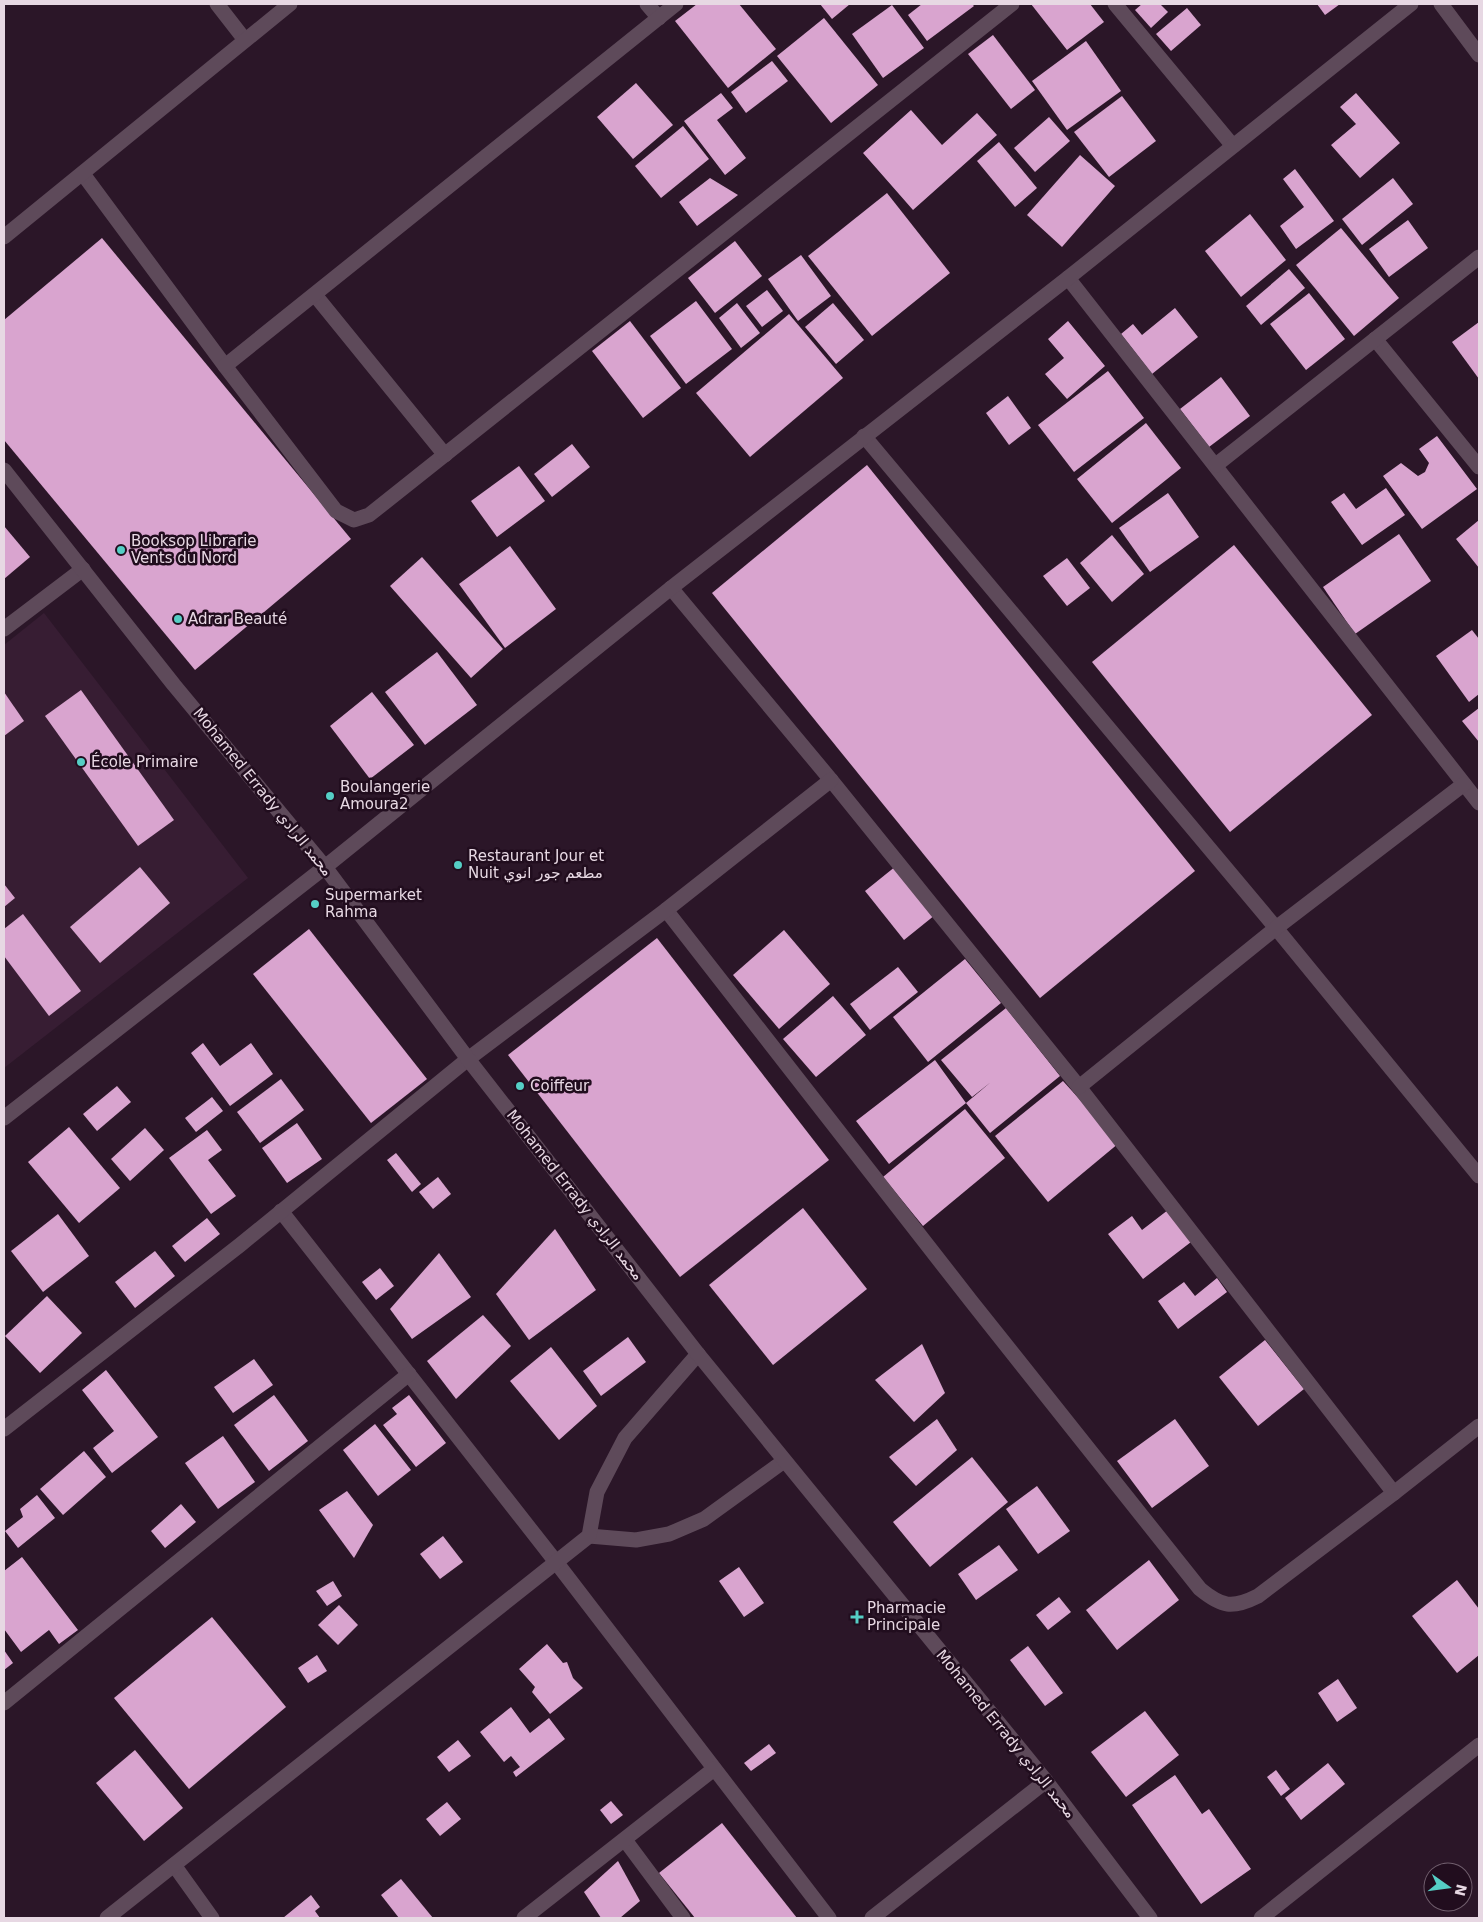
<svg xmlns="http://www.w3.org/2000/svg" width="1483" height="1922" font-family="'DejaVu Sans','Noto Naskh Arabic',sans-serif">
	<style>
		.built { fill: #371d33 }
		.building { fill: #d9a4cf }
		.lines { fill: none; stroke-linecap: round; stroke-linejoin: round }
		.minor { stroke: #5e4a5a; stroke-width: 15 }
		.tertiary { stroke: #5e4a5a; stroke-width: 15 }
		.poi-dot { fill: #55cec5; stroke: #210d1e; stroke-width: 2 }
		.labels { text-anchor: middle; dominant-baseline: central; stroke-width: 5; stroke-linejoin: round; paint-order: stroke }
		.poi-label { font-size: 15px; fill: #e7d8e3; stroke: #210d1e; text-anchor: start }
		.street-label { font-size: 15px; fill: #e7d8e3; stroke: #210d1e }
	</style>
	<rect width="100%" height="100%" fill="#2b1628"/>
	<polygon class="built" points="44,613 248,878 4,1068 4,645"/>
	<g class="building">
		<polygon points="697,4 739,4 776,49 728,88 675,21"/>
		<polygon points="820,4 850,4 832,19"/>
		<polygon points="922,4 972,4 974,6 927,41 908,15"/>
		<polygon points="1031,4 1090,4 1104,22 1067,50"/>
		<polygon points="1142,4 1160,4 1168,12 1151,28 1135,10"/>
		<polygon points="1317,4 1340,4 1325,15"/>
		<polygon points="892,5 924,48 883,78 852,34"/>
		<polygon points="1187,8 1201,25 1171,51 1156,34"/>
		<polygon points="824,18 878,85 831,123 777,56"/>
		<polygon points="993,35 1035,90 1011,109 968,54"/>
		<polygon points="1086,41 1121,91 1067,130 1032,81"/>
		<polygon points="772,61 788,81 746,113 731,92"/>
		<polygon points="636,83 673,125 633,159 597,117"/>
		<polygon points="721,93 733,108 717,120 746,158 725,175 684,121"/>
		<polygon points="1356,93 1400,143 1360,178 1331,145 1356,124 1340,107"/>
		<polygon points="1122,96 1156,141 1109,177 1074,132"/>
		<polygon points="911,110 942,145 977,113 997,135 913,210 863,153"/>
		<polygon points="1049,117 1070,141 1035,172 1014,148"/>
		<polygon points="683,126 709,159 661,198 635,166"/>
		<polygon points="999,142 1037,188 1015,207 977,161"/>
		<polygon points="1080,155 1115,186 1062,247 1027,215"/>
		<polygon points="1295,169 1334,221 1296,249 1280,226 1304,207 1283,179"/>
		<polygon points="710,178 738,195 697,226 679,202"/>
		<polygon points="1393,178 1413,204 1362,245 1342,219"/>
		<polygon points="887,193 950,273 872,336 808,256"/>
		<polygon points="1250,214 1286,260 1241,297 1205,251"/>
		<polygon points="1408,220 1428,248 1389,277 1369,249"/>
		<polygon points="1341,228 1399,298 1354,336 1296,265"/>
		<polygon points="102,238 351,539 195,670 4,440 4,320"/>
		<polygon points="735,241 762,276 715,313 688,278"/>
		<polygon points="801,255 831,296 798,321 768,279"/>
		<polygon points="1289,269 1305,288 1261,325 1246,306"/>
		<polygon points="767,290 783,311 762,327 746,306"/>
		<polygon points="1309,293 1345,339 1306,370 1270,324"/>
		<polygon points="696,301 732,349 686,384 650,336"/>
		<polygon points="737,303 760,333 741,348 719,318"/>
		<polygon points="833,303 864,340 836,364 805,327"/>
		<polygon points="1175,308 1198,337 1152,374 1121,334 1133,324 1142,335"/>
		<polygon points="789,314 843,378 750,457 696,393"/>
		<polygon points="630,321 681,388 643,418 592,351"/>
		<polygon points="1068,321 1105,366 1067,399 1045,374 1064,358 1048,339"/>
		<polygon points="1479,322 1479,379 1452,342"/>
		<polygon points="1108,371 1144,418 1074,472 1038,425"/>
		<polygon points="1221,377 1250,416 1209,447 1180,409"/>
		<polygon points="1008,396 1031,428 1009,445 986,413"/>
		<polygon points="1146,423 1181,468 1112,523 1077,479"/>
		<polygon points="1437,436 1477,489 1422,529 1383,476 1401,463 1418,476 1425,472 1429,463 1419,449"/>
		<polygon points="572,444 590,467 552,497 534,474"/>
		<polygon points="867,465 1195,871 1040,998 712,593"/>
		<polygon points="519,466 545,501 497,537 471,501"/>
		<polygon points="1386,488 1405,515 1362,545 1331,502 1344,493 1356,509"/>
		<polygon points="1168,493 1199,537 1150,572 1119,528"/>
		<polygon points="1479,520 1479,568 1456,539"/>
		<polygon points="4,526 30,557 4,579"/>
		<polygon points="1399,534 1431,581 1355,634 1323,587"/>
		<polygon points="1112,535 1144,574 1112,602 1080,563"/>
		<polygon points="1234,545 1372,715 1230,832 1092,662"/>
		<polygon points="510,546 556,609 505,648 459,584"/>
		<polygon points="422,557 503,649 471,678 390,586"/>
		<polygon points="1067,558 1090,588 1067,606 1043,576"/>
		<polygon points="1472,630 1479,639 1479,694 1469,702 1436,656"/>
		<polygon points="437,652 477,705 425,745 385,692"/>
		<polygon points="81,690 174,820 138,846 45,716"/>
		<polygon points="4,692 24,721 4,736"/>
		<polygon points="372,692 414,745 370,779 330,726"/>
		<polygon points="1479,708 1479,742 1462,721"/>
		<polygon points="896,866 935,915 904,940 865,891"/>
		<polygon points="140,867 170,903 100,963 70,927"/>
		<polygon points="4,884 15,898 4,907"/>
		<polygon points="23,914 81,991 49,1016 4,956 4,929"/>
		<polygon points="309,929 427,1079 371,1123 253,974"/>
		<polygon points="784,930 830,984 779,1029 733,975"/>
		<polygon points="657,938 829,1160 680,1277 508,1055"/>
		<polygon points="965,959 1001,1003 928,1062 893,1017"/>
		<polygon points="898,967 918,992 870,1030 850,1004"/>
		<polygon points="833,996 866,1035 816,1077 783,1039"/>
		<polygon points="1006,1008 1060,1076 990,1133 966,1103 889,1164 856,1121 935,1060 966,1103 991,1082 972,1097 941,1060"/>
		<polygon points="203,1043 220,1066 251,1043 273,1074 230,1106 191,1053"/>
		<polygon points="281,1079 304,1110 260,1143 237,1112"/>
		<polygon points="1063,1081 1119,1143 1048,1202 995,1136"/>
		<polygon points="117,1086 131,1102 97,1131 83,1114"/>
		<polygon points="212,1097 223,1111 196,1132 185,1118"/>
		<polygon points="965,1109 1005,1158 923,1226 883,1177"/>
		<polygon points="297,1123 322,1159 287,1183 262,1148"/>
		<polygon points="69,1127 120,1188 79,1223 28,1162"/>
		<polygon points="145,1128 164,1150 130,1181 111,1159"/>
		<polygon points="207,1130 222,1150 208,1160 236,1196 211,1214 169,1158"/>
		<polygon points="396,1153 421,1184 412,1192 387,1160"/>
		<polygon points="438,1177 451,1194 433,1209 419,1192"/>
		<polygon points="803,1208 867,1289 773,1365 709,1285"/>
		<polygon points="1168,1210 1191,1242 1143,1279 1108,1234 1132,1216 1142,1230"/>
		<polygon points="58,1214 89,1256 43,1292 11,1251"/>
		<polygon points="207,1218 220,1234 185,1262 172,1246"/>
		<polygon points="555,1229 596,1290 529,1340 496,1294"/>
		<polygon points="155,1251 175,1276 135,1308 115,1282"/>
		<polygon points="439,1253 471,1297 412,1339 390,1309"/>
		<polygon points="380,1268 394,1286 376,1300 362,1282"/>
		<polygon points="1217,1278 1227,1292 1178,1329 1158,1301 1184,1282 1195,1296"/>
		<polygon points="47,1296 82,1333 40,1373 5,1336"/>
		<polygon points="483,1315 511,1346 456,1399 427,1361"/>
		<polygon points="628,1337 646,1362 601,1396 583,1371"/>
		<polygon points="1265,1340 1304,1389 1258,1426 1219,1377"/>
		<polygon points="922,1344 945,1393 914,1422 875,1380"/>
		<polygon points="551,1347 597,1406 559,1440 510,1381"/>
		<polygon points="254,1359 273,1385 233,1413 214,1387"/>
		<polygon points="106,1370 158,1437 112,1473 93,1448 114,1431 82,1390"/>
		<polygon points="274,1395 308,1441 269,1471 234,1425"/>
		<polygon points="409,1395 446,1443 416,1467 383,1425 397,1414 392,1408"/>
		<polygon points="937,1419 957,1450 916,1486 889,1457"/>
		<polygon points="1175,1419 1209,1466 1152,1508 1117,1461"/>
		<polygon points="375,1424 411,1470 378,1496 343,1450"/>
		<polygon points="223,1436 255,1482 218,1509 185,1463"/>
		<polygon points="84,1451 106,1477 63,1515 40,1489"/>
		<polygon points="972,1457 1008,1502 930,1567 893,1522"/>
		<polygon points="1037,1486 1070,1531 1038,1554 1006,1509"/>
		<polygon points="347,1491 373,1525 354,1558 319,1510"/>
		<polygon points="37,1495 55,1518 18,1548 5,1531 23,1517 20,1509"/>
		<polygon points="181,1504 196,1522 165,1548 151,1531"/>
		<polygon points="443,1536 463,1562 440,1579 420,1554"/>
		<polygon points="999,1545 1018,1570 976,1600 958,1574"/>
		<polygon points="22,1557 78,1630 59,1644 49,1630 21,1652 4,1629 4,1571"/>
		<polygon points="1149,1560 1179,1600 1117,1650 1086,1610"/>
		<polygon points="739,1567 764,1603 744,1617 719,1581"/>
		<polygon points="1457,1580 1479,1609 1479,1655 1457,1673 1412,1616"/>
		<polygon points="333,1581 342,1596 327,1606 316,1591"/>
		<polygon points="1059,1597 1071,1612 1048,1630 1036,1615"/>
		<polygon points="339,1605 358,1625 338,1645 318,1625"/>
		<polygon points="212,1617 286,1707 189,1789 114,1698"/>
		<polygon points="547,1644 563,1663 567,1662 573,1678 583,1688 550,1714 532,1692 535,1687 519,1669"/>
		<polygon points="1028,1646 1063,1693 1045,1706 1010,1660"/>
		<polygon points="4,1650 13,1663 4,1670"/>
		<polygon points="317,1655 327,1671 308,1683 298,1668"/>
		<polygon points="1338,1679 1357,1708 1337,1722 1318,1693"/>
		<polygon points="511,1707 530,1733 549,1718 565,1739 516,1777 513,1772 520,1767 511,1756 504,1762 480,1732"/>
		<polygon points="1145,1711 1179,1755 1126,1797 1091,1752"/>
		<polygon points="458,1740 471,1756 449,1772 437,1757"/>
		<polygon points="769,1744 776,1753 751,1771 744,1763"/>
		<polygon points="135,1750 183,1808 144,1841 96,1783"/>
		<polygon points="1328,1763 1345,1784 1301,1820 1285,1798"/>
		<polygon points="1276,1770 1290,1789 1281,1796 1267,1777"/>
		<polygon points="1175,1775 1202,1814 1209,1809 1251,1869 1201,1904 1132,1805"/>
		<polygon points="611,1801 623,1815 611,1824 600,1810"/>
		<polygon points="447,1802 461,1819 440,1836 426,1819"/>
		<polygon points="722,1823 797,1918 695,1918 659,1873"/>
		<polygon points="618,1861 640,1901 620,1918 601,1918 584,1892"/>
		<polygon points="401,1879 433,1918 399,1918 381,1895"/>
		<polygon points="311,1895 320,1907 315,1911 320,1918 283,1918"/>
	</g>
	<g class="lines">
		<g class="minor">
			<polyline points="217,4 245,40"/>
			<polyline points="647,4 659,18"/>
			<polyline points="1115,4 1233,146"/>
			<polyline points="1441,4 1479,55"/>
			<polyline points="83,174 225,366 336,511 354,520 369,515 1012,4"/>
			<polyline points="4,237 290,4"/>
			<polyline points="1068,278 1479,803"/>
			<polyline points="315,295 445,455"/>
			<polyline points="1375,339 1479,467"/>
			<polyline points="225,366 676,4"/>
			<polyline points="864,436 1276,928 1479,1176"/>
			<polyline points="1216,465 1479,257"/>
			<polyline points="671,588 831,780 1079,1087 1394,1493"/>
			<polyline points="4,629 83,569"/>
			<path d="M666 910 971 1301 1200 1589C1222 1607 1232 1609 1258 1596L1394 1493 1479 1426"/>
			<polyline points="1079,1087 1276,928 1464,784"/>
			<polyline points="4,1118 325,867 671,588 1068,278 1411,4"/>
			<polyline points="281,1211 556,1562 829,1918"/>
			<polyline points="4,1429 240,1245 468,1059 666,910 831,780"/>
			<polyline points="589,1536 636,1540 669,1534 704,1519 784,1461"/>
			<polyline points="4,1703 409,1374"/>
			<polyline points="625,1840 683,1918"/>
			<polyline points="174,1865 212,1918"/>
			<polyline points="107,1918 589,1536 597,1492 625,1438 698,1354"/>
			<polyline points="524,1918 714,1769"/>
			<polyline points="872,1918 1046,1781"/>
			<polyline points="1261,1918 1479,1745"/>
		</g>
		<polyline class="tertiary" points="4,470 174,685 325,867 468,1059 698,1354 1046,1781 1150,1918"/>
	</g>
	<g class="poi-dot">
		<circle cx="121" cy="550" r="5"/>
		<circle cx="178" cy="619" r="5"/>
		<circle cx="81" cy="762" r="5"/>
		<circle cx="330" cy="796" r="5"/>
		<circle cx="458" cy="865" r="5"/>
		<circle cx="315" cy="904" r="5"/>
		<circle cx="520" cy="1086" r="5"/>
		<path d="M854.5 1609.5h5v5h5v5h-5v5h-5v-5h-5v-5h5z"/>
	</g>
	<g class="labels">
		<g class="poi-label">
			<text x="131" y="541">Booksop Librarie<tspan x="131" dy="17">Vents du Nord</tspan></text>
			<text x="188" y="619">Adrar Beauté</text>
			<text x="91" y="762">École Primaire</text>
			<text x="340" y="787">Boulangerie<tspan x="340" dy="17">Amoura2</tspan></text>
			<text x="468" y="856">Restaurant Jour et<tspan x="468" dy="17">Nuit مطعم جور انوي</tspan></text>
			<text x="325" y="895">Supermarket<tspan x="325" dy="17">Rahma</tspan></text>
			<text x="530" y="1086">Coiffeur</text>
			<text x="867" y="1608">Pharmacie<tspan x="867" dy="17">Principale</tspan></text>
		</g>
		<g class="street-label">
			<text transform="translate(263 792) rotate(51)">Mohamed Errady محمد الرادي</text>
			<text transform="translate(575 1195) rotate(52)">Mohamed Errady محمد الرادي</text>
			<text transform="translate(1006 1734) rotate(51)">Mohamed Errady محمد الرادي</text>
		</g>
	</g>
	<rect width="1483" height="1922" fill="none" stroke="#e7d8e3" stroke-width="10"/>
	<g transform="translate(1448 1887) rotate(104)"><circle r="24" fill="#210d1e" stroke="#705e6d"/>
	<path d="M0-4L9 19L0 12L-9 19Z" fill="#55cec5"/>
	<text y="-8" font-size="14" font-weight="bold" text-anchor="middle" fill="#e7d8e3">N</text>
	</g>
</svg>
